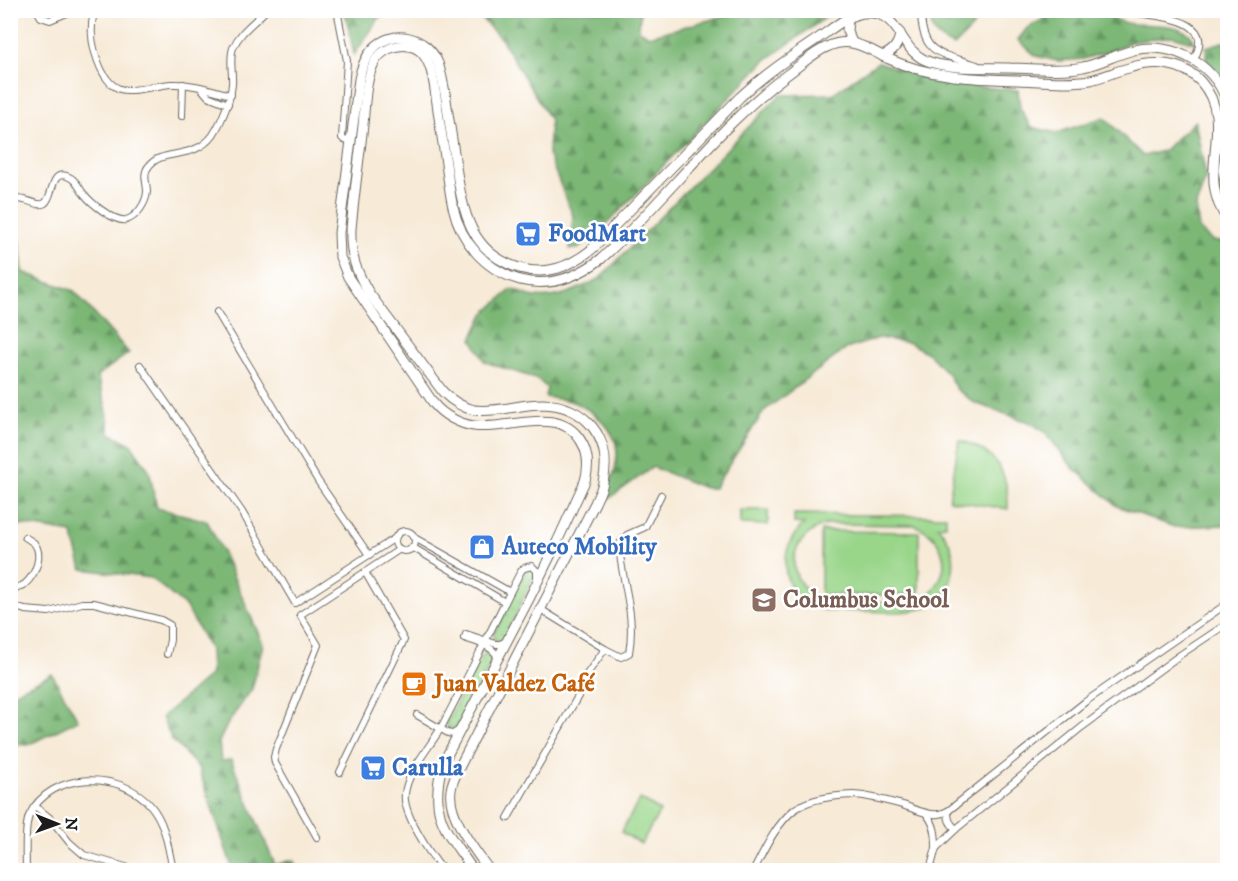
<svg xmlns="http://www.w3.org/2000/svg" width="1238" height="881" font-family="'IM FELL DW Pica',serif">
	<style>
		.grass { fill: url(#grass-dots); stroke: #5b7953; stroke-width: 1.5 }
		.forest { fill: url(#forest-firs); stroke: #4c6a49; stroke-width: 1.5 }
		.pitch { fill: #9ad68a; stroke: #5b7953; stroke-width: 1.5; fill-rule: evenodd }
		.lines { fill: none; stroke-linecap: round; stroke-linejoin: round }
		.minor-casing { stroke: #69645d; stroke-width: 8 }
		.primary-casing { stroke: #69645d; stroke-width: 11 }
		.minor { stroke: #fff; stroke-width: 6 }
		.primary { stroke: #fff; stroke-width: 9 }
		.labels { text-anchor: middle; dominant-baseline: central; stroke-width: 5; stroke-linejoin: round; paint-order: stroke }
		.shop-label { font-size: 24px; font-weight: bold; fill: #366cbe; stroke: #fff; text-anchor: start }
		.education-label { font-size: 24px; font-weight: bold; fill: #785e54; stroke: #fff; text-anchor: start }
		.food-label { font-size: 24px; font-weight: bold; fill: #c56008; stroke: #fff; text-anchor: start }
	</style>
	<defs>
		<pattern id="grass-dots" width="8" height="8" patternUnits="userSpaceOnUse" patternTransform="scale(1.5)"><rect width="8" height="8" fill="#9ad68a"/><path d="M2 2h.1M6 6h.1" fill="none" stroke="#84b776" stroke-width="1.8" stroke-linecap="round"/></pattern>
		<pattern id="forest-firs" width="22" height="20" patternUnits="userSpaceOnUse" patternTransform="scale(1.5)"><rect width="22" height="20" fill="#7bb776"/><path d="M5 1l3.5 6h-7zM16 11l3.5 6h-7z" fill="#649460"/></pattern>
	</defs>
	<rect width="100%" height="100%" fill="#fff"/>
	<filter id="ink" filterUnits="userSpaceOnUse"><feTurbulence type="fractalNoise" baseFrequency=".0167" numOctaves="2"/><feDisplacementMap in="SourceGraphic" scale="12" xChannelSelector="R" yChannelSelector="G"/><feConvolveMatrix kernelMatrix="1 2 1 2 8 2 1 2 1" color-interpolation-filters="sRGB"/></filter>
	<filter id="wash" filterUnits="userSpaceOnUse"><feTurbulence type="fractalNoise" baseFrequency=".008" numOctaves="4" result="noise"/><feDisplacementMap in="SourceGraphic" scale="24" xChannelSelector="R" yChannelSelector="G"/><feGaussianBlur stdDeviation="1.35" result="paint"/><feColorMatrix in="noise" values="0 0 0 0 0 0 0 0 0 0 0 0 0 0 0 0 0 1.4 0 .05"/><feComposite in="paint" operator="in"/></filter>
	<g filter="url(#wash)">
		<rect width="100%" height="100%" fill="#f7ead7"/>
		<g class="grass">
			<polygon points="530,568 535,572 534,576 505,637 501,641 495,640 494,638 494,633 525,571"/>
			<polygon points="487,652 491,652 493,656 493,660 457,726 453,729 447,728 446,724 446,722 484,654"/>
		</g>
		<g class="forest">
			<polygon points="345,11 384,11 354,55"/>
			<polygon points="472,11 641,11 640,14 639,30 649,36 743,11 843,11 825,18 766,60 601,230 578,249 570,249 573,216 548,154 550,120 502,40 477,14"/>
			<path d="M931 11V10L978 11 973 27 954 46C936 39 928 31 931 11Z"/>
			<path d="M1110 11 1113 18C1117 20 1122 22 1126 23 1146 27 1187 19 1195 43L1173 36 1131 42 1107 52 1083 59 1057 61 1036 56 1018 40 1027 28 1049 16 1050 11Z"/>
			<polygon points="1223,42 1227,42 1227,84 1226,80 1206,61 1206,47"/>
			<path d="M878 62 945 84 1018 90 1020 108 1031 127 1057 133 1104 117 1143 156 1163 151 1195 121 1206 177 1196 206 1199 229 1212 241 1227 243V525L1174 527 1117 506 1072 467 1046 433 1031 423 975 403 956 389 948 374 929 354 910 343 879 338 846 349 764 411 714 488H704L653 467 603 503C608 487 617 470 617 453 617 429 593 410 573 402 565 399 554 399 545 397L547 388 537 379 485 362 472 339 484 314 512 289C518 291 524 294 530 296 553 302 579 289 599 279L780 95 832 94Z"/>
			<polygon points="16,205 23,272 74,291 129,353 97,376 106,407 110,433 131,444 149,470 157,508 207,521 224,555 263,644 252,689 228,723 219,742 221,761 231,760 275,865 293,860 298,870 233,870 198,767 172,740 162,717 211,674 210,650 186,607 151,578 82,569 72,533 23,525 11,526 10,207"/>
			<polygon points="52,674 78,720 28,745 11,744 11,694"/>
		</g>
		<g class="pitch">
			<path d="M959 440C996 451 1009 472 1008 509L949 500Z"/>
			<polygon points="740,510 768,510 768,525 740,524"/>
			<path d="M794 514 946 516V525L937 526C949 538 956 553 953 571 946 619 900 612 864 611 848 611 830 613 814 607 778 592 777 548 804 524L794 523ZM830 524 914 525C927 530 938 538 942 552 945 561 944 571 940 579 927 609 893 602 867 602 851 601 832 604 817 597 810 594 804 588 800 582 784 556 803 529 830 524Z"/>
			<polygon points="821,531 919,532 919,595 821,595"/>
			<polygon points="640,799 660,811 641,844 621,832"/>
		</g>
	</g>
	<g filter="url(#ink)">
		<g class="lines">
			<g class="minor-casing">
				<g id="minor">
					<polyline points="37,10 41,17 50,20 74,10"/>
					<path d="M95 10C94 15 92 20 92 24 90 43 100 82 120 89 131 93 158 85 171 84 191 83 212 90 231 95"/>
					<polyline points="337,10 347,61 342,138 344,140 350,141"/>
					<path d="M921 10C921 56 941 53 977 65"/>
					<path d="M1123 10C1148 18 1221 13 1193 61"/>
					<polyline points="201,88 208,96 228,104"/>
					<polyline points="182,116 183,84"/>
					<path d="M10 199C15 199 20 199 24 200 31 201 39 207 45 203 54 196 50 168 69 177 77 180 79 189 84 194 91 203 114 222 126 220 137 217 146 203 147 192 147 182 142 174 149 166 162 148 194 161 213 135 221 123 231 99 232 84 233 73 229 59 233 48 240 31 254 23 266 10"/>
					<polyline points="217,312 318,481 369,555"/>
					<polyline points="140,365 242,512 295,603 395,538"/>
					<circle cx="405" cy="541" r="10"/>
					<polyline points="413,537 510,592"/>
					<polyline points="412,547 505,602"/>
					<path d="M10 589C16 588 20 587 25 584 35 575 44 555 34 543 31 541 28 539 25 537"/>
					<polyline points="10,605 25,610 49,612 82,603 94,603 161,620 170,625 170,640 167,654"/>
					<polyline points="466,634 496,644 500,644 507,641"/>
					<path d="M464 638C476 642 495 646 498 659"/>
					<path d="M605 649 621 657 629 653C636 613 622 584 619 545L627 535 645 527 661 495"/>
					<path d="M417 715 448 733C453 735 455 733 459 730"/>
					<polyline points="340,772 404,640 365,572"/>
					<polyline points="35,806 50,818 69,842 84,855 136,870"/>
					<path d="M948 811C948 819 949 823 956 829"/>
					<path d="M926 813C935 825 936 833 936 848"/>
					<polyline points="508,818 581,691 587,674 605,649 540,609"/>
					<polyline points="317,837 275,763 274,757 276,749 318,645 300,615 400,549"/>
					<path d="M26 870C26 856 24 829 29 816 50 770 122 770 151 806 166 824 168 848 173 870"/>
					<path d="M443 870C431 856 402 813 405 794 407 771 431 746 442 726 469 675 494 623 521 571L524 568 532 566 537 571V578"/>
					<path d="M754 870C764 850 776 824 795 809 810 798 835 796 853 795 865 795 887 801 899 804 911 807 927 816 939 814 942 814 945 812 948 811L1085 702 1228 603"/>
					<polyline points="930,870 936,848 956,829 1082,727 1180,655 1228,623"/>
				</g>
			</g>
			<g class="primary-casing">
				<g id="primary">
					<polyline points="848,19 847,31 852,42"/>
					<path d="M882 56C893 52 899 45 900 33"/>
					<polyline points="1228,133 1223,170 1228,199"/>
					<path d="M473 870C446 830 429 817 442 765L529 599 557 542 585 481C589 467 589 454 581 441 559 404 508 431 474 426 459 424 443 415 434 404L348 277 340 257 339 233 359 79C361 69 364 59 372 50 392 27 427 36 438 63 442 75 444 87 446 99 449 122 453 144 456 167 463 211 470 253 519 268 547 276 569 267 591 250L740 97C765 74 792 56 820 37 833 28 848 15 863 13 900 9 898 48 925 60 947 70 986 67 1010 68 1033 68 1060 72 1083 67 1100 64 1116 54 1134 50 1173 40 1221 67 1228 108"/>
					<path d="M489 870C475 850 447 816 451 790 452 781 457 772 461 764L595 503C598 496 602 489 603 482 613 439 586 405 542 404 520 404 497 413 474 410 461 407 452 401 443 392L369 293C356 271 350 256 351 229 354 195 359 160 363 125 365 105 365 81 374 63 381 50 395 44 409 46 421 48 426 57 430 67 434 78 435 91 437 103 440 126 444 148 447 171 449 183 450 195 453 207 461 242 485 270 520 280 550 288 577 277 601 259 667 199 719 124 792 71 804 62 816 51 829 46 852 36 869 50 889 59 928 77 975 79 1018 80 1042 81 1067 84 1090 80 1104 77 1116 71 1129 68 1154 60 1183 62 1201 82 1238 124 1193 175 1228 220"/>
				</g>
			</g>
			<use href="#minor" class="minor"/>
			<use href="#primary" class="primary"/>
		</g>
	</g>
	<defs>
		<g id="supermarket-square" transform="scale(1.35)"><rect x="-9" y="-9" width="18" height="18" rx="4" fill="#3f7fe0" stroke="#fff"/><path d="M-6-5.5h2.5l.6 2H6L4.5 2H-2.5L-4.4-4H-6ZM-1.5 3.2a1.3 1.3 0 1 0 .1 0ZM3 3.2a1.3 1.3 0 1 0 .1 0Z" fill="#fff"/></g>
		<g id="shop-square" transform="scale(1.35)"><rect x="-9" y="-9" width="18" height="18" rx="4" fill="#3f7fe0" stroke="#fff"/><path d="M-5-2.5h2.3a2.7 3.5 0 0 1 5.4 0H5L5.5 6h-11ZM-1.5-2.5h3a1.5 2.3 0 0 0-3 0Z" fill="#fff"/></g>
		<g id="school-square" transform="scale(1.35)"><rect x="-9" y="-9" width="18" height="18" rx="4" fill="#8d6e63" stroke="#fff"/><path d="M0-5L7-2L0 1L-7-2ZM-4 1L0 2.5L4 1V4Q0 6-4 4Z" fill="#fff"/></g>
		<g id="cafe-square" transform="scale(1.35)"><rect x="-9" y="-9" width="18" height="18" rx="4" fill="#e8710a" stroke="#fff"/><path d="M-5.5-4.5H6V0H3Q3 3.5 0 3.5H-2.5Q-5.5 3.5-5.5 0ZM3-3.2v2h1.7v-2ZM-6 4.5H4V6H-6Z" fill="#fff"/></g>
	</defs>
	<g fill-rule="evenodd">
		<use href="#supermarket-square" x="528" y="234"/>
		<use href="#shop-square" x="482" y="547"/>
		<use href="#school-square" x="764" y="600"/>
		<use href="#cafe-square" x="414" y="684"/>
		<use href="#supermarket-square" x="373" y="768"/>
	</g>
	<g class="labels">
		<g class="shop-label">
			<text x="548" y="234">FoodMart</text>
			<text x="502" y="547">Auteco Mobility</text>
			<text x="392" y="768">Carulla</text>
		</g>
		<g class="education-label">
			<text x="783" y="600">Columbus School</text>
		</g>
		<g class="food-label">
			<text x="434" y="684">Juan Valdez Café</text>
		</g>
	</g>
	<rect width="1238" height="881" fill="none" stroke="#fff" stroke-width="36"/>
	<g transform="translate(57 824) rotate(91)" stroke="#ffffff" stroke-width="4.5" paint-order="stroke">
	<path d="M0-4.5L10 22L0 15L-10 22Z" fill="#1c1c1c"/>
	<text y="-9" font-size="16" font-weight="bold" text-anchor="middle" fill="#1c1c1c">N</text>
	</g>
</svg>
